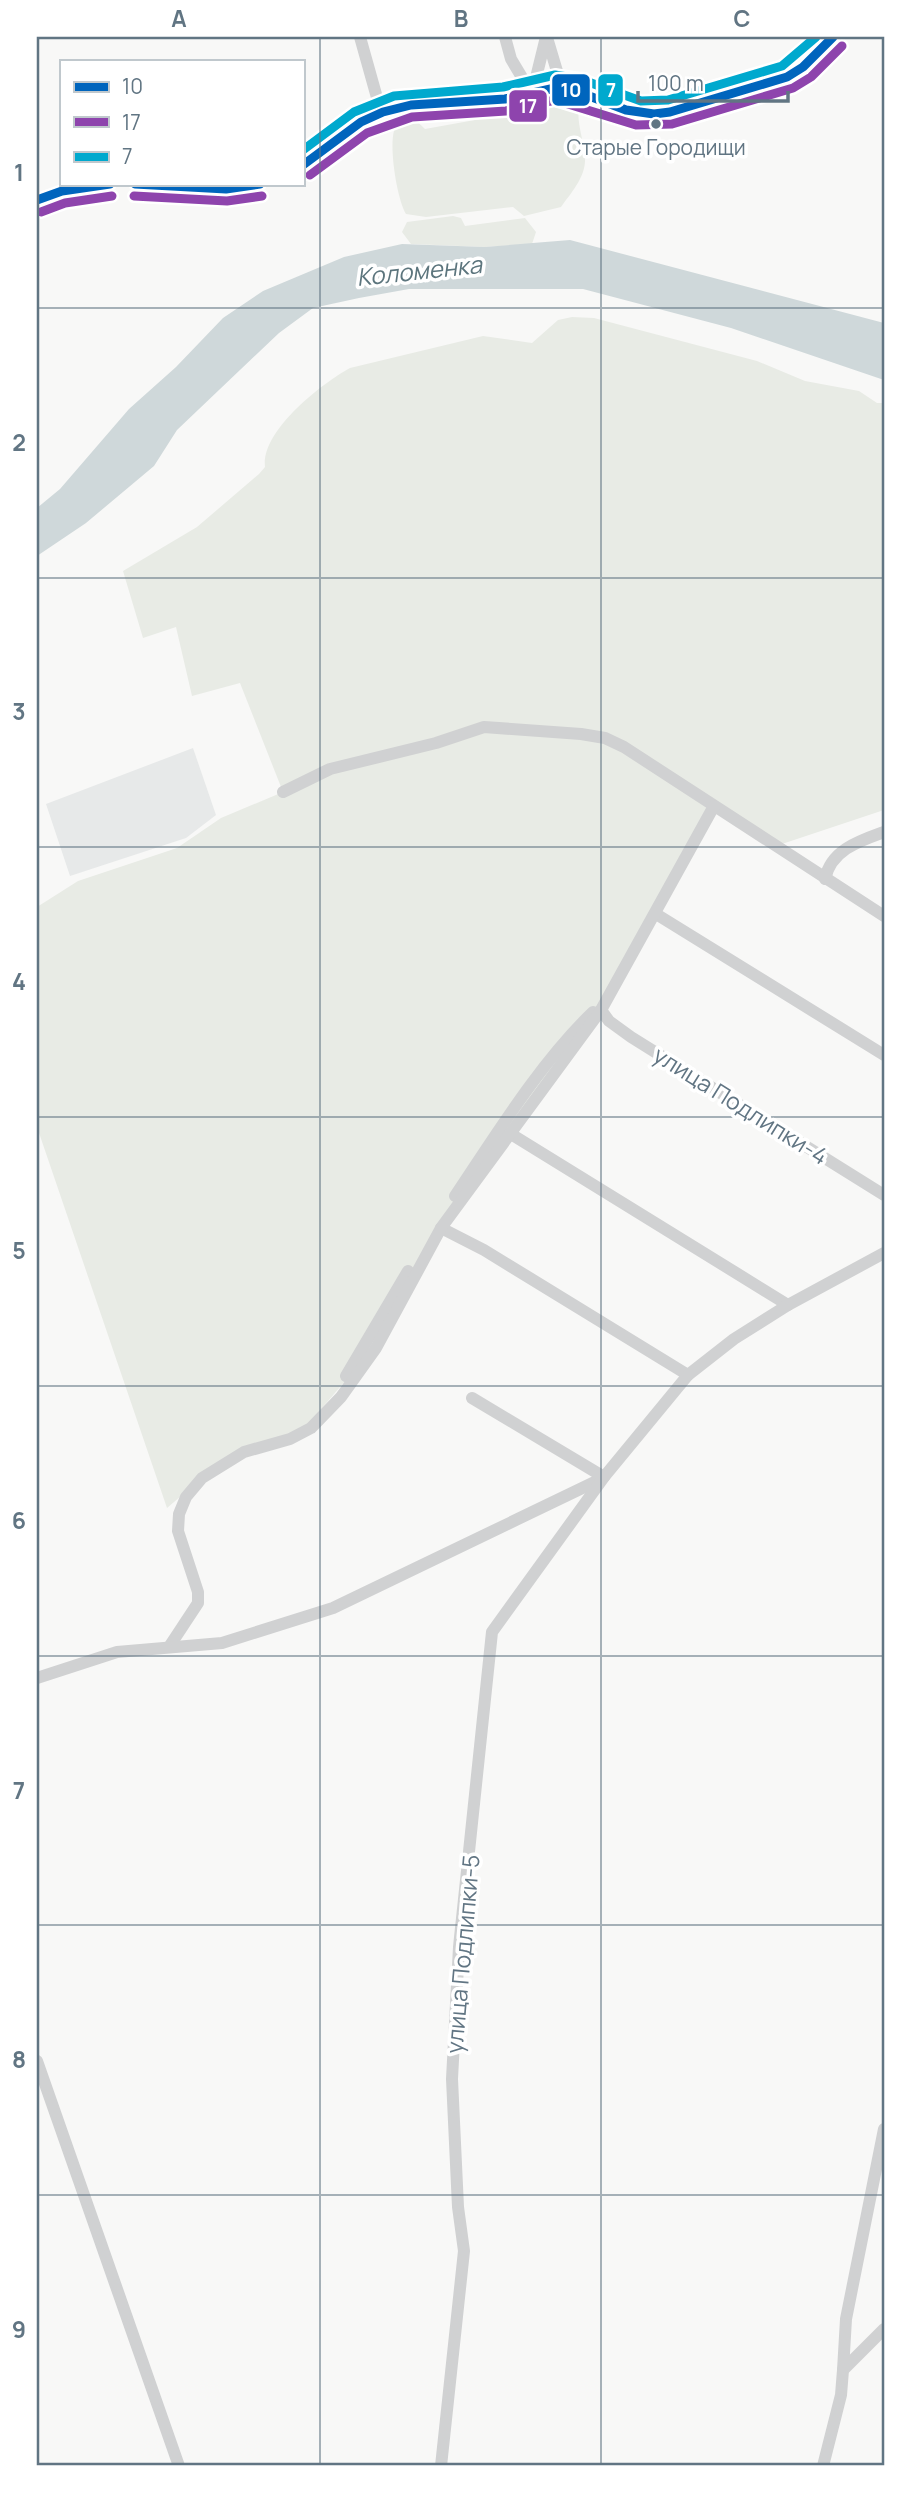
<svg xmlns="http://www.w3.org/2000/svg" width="921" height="2503" font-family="Manrope,sans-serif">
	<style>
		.built { fill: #e7e9e9 }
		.green { fill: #e8ebe5 }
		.water { fill: #cfd8da }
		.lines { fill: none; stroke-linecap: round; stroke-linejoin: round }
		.minor { stroke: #d0d1d2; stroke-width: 12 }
		.bus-1-casing { stroke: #fff; stroke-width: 14 }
		.bus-2-casing { stroke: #fff; stroke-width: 14 }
		.bus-3-casing { stroke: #fff; stroke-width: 14 }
		.bus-1 { stroke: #0065bd; stroke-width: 9 }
		.bus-2 { stroke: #8e44ad; stroke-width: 9 }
		.bus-3 { stroke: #00a9ce; stroke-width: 9 }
		.grid { fill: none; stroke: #617583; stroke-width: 2; stroke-opacity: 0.55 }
		.bus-dot { fill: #617583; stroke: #fff; stroke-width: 2.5 }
		.labels { text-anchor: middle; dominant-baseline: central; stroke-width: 7; stroke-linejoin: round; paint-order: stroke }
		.bus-label { font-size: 21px; fill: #617583; stroke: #fff }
		.street-label { font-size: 23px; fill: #617583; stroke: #fff }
		.water-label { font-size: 24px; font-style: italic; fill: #5c757d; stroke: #fff }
		.line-badge { stroke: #fff; stroke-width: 2.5 }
		.badge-label { font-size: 19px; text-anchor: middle; font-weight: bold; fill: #fff }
		.neatline { fill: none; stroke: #617583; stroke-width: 2.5 }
		.grid-label { font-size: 23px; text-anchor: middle; font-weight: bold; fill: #617583 }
	</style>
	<rect width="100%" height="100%" fill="#f8f8f7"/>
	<polygon class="built" points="193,748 216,815 186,838 70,876 46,804"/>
	<g class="green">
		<path d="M550 94 567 95 579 104C576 123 584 140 585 158 586 177 571 193 561 207L524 216 513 207 426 217 406 214C397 199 389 148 394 131 396 124 402 117 405 110L425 129 497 116 515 104Z"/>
		<polygon points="453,216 461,218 465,226 525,218 536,232 532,244 485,247 411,244 402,232 407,222"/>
		<path d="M572 317 594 318 757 361 805 381 859 391 877 403H884V810L776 846 714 807 627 966 441 1228 358 1366 304 1429 202 1478 167 1508 37 1127V907L78 881 177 848 221 818 283 792 240 683 192 696 176 627 143 638 123 571 197 527 259 474 265 467C261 431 321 384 350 368L483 336 532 343 558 320Z"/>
	</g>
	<polygon class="water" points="570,240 884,323 884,380 731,328 583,289 409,289 359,298 313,308 279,333 177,430 154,466 86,523 37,556 37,508 60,489 129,409 176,367 223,318 263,291 344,257 402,244 485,247"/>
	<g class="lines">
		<g class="minor">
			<polyline points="360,37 381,112"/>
			<polyline points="505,37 511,59 532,94"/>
			<polyline points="548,41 562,88"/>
			<polyline points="532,94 546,37"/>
			<path d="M303 165C329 147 352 123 383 112 416 99 467 104 505 99 523 97 544 85 562 88 601 93 624 121 670 112L787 77 803 67 833 37"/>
			<polyline points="135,184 226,189 260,184"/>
			<polyline points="37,200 62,191 110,184"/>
			<polyline points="283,792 330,769 436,743 484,727 581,734 605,738 624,747 884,916"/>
			<path d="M825 879C831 850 859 841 884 832"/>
			<polyline points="656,914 884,1055"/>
			<polyline points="601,1010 609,1021 631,1037 884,1195"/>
			<polyline points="511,1134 788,1305"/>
			<path d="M455 1196C496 1135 540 1063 593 1012"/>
			<polyline points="441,1228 484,1250 688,1375"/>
			<polyline points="346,1376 408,1271"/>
			<polyline points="472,1398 604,1477"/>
			<polyline points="169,1647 198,1603 198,1592 178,1531 179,1514 186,1497 202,1478 244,1452 290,1439 311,1428 341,1397 376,1348 441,1228 601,1010 714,806"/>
			<polyline points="37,1678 117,1652 222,1643 333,1608 601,1479"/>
			<polyline points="37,2061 179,2466"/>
			<polyline points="843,2370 846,2319 884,2129"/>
			<polyline points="441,2466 464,2251 458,2207 452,2079 459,1947 492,1632 604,1477 688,1375 734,1339 788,1305 884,1253"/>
			<polyline points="823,2466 841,2395 843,2370 884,2329"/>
		</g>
		<g class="bus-1-casing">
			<g id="bus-1">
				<polyline points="303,165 361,122 383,112 411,105 505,99 555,88 576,91 626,110 654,114 670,112 787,77 803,67 833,37"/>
				<polyline points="135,184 226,189 260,184"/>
				<polyline points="37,200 62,191 110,184"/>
			</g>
		</g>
		<g class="bus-2-casing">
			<g id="bus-2">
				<polyline points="310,175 367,133 412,117 506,111 555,100 636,125 672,124 793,88 811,77 842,46"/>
				<polyline points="134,196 227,201 262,196"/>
				<polyline points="41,212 65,203 112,196"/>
			</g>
		</g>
		<g class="bus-3-casing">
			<polyline id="bus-3" points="303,150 354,112 394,96 503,87 555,75 580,79 641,101 668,100 782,66 816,37"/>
		</g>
		<use href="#bus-1" class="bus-1"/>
		<use href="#bus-2" class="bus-2"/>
		<use href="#bus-3" class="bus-3"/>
	</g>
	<path class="grid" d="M320 37V2466M601 37V2466M37 308H884M37 578H884M37 847H884M37 1117H884M37 1386H884M37 1656H884M37 1925H884M37 2195H884"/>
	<circle class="bus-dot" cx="656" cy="124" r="6"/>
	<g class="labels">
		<g class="bus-label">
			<text x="656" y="147">Старые Городищи</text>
		</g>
		<g class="street-label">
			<text transform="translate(741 1105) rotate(32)">улица Подлипки-4</text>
			<text transform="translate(462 1954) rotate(-85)">улица Подлипки-5</text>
		</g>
		<g class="water-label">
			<text transform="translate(419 270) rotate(-6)">Коломенка</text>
		</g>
	</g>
	<g class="line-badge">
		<rect x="597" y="73" width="27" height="34" rx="7" fill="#00a9ce"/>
		<rect x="551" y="73" width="40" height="34" rx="7" fill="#0065bd"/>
		<rect x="508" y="89" width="40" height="34" rx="7" fill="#8e44ad"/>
	</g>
	<g class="badge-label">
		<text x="611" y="97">7</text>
		<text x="571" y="97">10</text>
		<text x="528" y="113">17</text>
	</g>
	<rect width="921" height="2503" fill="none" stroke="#ffffff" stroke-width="77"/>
	<rect x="60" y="60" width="245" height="126" fill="#ffffff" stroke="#c0c8cd" stroke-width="2"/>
	<rect x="74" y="82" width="35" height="10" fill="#0065bd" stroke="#c0c8cd" stroke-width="2"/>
	<text x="122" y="94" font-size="21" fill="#617583">10</text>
	<rect x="74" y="117" width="35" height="10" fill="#8e44ad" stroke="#c0c8cd" stroke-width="2"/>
	<text x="122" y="130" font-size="21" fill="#617583">17</text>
	<rect x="74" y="152" width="35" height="10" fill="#00a9ce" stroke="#c0c8cd" stroke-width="2"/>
	<text x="122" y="164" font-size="21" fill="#617583">7</text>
	<path d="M638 91v10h150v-10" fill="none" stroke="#617583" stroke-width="3.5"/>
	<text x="648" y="91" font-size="21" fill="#617583" stroke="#ffffff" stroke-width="5" paint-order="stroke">100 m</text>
	<rect x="38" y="38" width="845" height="2426" class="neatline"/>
	<g class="grid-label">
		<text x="179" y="27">A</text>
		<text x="461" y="27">B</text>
		<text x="742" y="27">C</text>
		<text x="19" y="181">1</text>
		<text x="19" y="451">2</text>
		<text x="19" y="720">3</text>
		<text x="19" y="990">4</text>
		<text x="19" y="1259">5</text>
		<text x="19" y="1529">6</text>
		<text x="19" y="1799">7</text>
		<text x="19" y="2068">8</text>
		<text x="19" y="2338">9</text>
	</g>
</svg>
